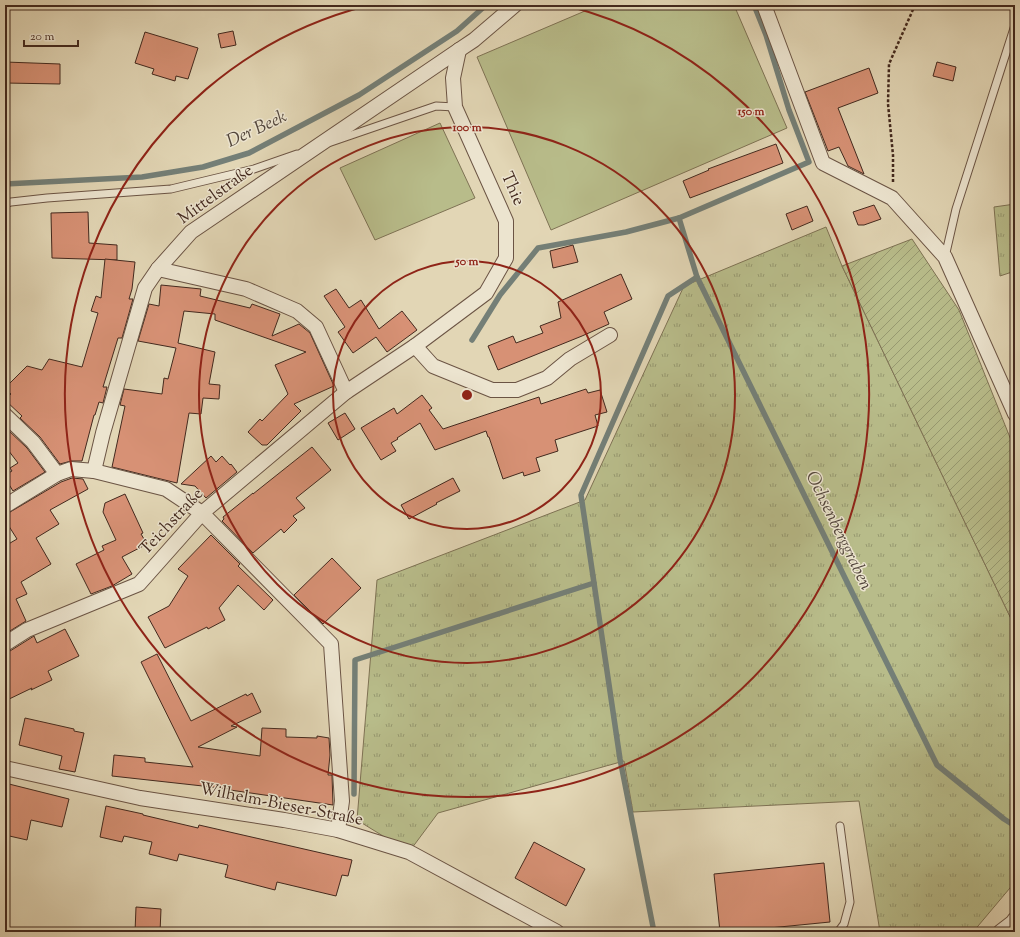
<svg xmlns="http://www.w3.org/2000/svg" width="1020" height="937" font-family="'Sorts Mill Goudy',serif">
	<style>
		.grass { fill: url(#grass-tufts); stroke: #7e7254 }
		.park { fill: #b8bc8a; stroke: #7e7254 }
		.garden { fill: url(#garden-furrows); stroke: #7e7254 }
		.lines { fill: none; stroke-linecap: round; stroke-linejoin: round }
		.stream { stroke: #747f77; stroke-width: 5.5 }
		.building { fill: #d79175; stroke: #43291e }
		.service-casing { stroke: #6b5444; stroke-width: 9 }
		.minor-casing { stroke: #6b5444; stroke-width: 16 }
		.path { stroke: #43291e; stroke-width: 2.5; stroke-dasharray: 3 2; stroke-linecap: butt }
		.service { stroke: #ece4cf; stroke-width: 7 }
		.minor { stroke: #ece4cf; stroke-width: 14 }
		.ring { fill: none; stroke: #8f2418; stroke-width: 2 }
		.labels { text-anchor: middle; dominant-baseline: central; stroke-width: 3; stroke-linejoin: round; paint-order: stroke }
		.street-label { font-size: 17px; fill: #43291e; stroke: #ece4cf }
		.water-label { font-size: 18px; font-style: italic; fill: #53463c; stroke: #ece4cf }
		.centre { fill: #8f2418; stroke: #ece4cf; stroke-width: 2 }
		.ring-label { font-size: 12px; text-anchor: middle; font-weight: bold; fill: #8f2418; stroke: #ece4cf; stroke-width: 3; stroke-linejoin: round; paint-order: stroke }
	</style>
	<defs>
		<pattern id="grass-tufts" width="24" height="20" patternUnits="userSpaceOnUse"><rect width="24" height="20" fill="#b8bc8a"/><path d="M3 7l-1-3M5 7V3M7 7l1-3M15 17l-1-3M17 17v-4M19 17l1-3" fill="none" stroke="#979970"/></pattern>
		<pattern id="garden-furrows" width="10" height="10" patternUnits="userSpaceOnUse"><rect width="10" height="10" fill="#b8bc8a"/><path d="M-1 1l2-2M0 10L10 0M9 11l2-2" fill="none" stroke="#979970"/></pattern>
	</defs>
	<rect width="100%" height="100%" fill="#e2d6b5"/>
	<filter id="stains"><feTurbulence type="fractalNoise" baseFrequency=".005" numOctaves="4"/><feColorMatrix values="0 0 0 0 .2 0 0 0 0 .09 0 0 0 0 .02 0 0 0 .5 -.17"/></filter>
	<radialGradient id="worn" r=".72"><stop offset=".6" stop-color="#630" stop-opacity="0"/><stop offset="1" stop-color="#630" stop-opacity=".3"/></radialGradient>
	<g class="grass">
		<polygon points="1015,204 1015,271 1000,276 994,207"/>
		<polygon points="826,227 842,266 1015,627 1015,882 973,932 880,932 859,801 633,812 624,761 438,813 409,852 357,820 377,580 585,500 684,286"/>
	</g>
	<g class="park">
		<polygon points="599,5 734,5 787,128 551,230 477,57"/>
		<polygon points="440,123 475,198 375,240 340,168"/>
	</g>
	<polygon class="garden" points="912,239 959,310 1015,450 1015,627 842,266"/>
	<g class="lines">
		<g class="stream">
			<polyline points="5,184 142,177 203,167 249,153 359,95 457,31 486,5"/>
			<polyline points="679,218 697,277 937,765 1004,819 1015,826"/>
			<polyline points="472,340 500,295 538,248 626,232 679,218 809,162 789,110 766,35 754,5"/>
			<polyline points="354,794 355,660 594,583"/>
			<polyline points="654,932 620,759 581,495 668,296 697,277"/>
		</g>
	</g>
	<g class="building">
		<polygon points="233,31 236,45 221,48 218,34"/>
		<polygon points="145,32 198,48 188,79 176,76 175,81 152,74 154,69 135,63"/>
		<polygon points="5,62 60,64 60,84 5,83"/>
		<polygon points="937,62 956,67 953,81 933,76"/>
		<polygon points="869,68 878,93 838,108 864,174 848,166 839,147 828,151 805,92"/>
		<polygon points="776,144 783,163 690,198 683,181 709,170 708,169"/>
		<polygon points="874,205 881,219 864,225 858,225 853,212"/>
		<polygon points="807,206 813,221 792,230 786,214"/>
		<polygon points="88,212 89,243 117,245 117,260 52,258 51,213"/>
		<polygon points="573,245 578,262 553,268 550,251"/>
		<polygon points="105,259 135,262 132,289 129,299 133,299 122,338 118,338 103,387 107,387 103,403 99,402 95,415 94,415 82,461 71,461 60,464 40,437 20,418 22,416 5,400 11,394 5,388 27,366 42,370 49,359 82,367 98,313 91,311 96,296 101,298"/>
		<polygon points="621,274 632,299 604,312 609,324 582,336 498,370 488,346 513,336 516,343 543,333 540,326 561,318 558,302"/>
		<polygon points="161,285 201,289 200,296 250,308 252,304 280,314 272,336 299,324 310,333 334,386 294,404 301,411 267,445 262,445 248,432 260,419 262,421 288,394 275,365 306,352 215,320 215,314 184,311 178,343 215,352 209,384 220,385 219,399 203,398 201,414 189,413 177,483 112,467 125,406 120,405 124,389 162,394 164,378 168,379 176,348 138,341 149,304 159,306"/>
		<polygon points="336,289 349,308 361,300 379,329 402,311 417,330 387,352 376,337 353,353 338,332 345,327 324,296"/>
		<polygon points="586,389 588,393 600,390 607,412 595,415 598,426 555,440 558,451 536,458 540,471 524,476 523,472 503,479 489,437 488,437 486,431 435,450 420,423 397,438 398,439 391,443 396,451 381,460 361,428 394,408 397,414 422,395 432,408 429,410 443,429 539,397 541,404"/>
		<polygon points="345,413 355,429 338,440 328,423"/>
		<polygon points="7,429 27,448 45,472 13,491 5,478 5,475 12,471 10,468 18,463 5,446 5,431"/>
		<polygon points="312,447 331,470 296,498 305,508 293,516 297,520 284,533 281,529 253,553 222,521 224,519 223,517 253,493 253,494 263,486"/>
		<polygon points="211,456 216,462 222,456 230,465 231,464 237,472 206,498 195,486 181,484"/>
		<polygon points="72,478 83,479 88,489 50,510 59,524 36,538 51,564 21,582 27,594 16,599 26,621 5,634 5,546 17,539 5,520 5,515 61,482"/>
		<polygon points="453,478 460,491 436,503 437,504 409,519 401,505"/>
		<polygon points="125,494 143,533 141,534 147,544 122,557 132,574 112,586 91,594 76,564 104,550 102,546 116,540 103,512 105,503"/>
		<polygon points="211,535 240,564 238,566 273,600 264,610 238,585 219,608 225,620 208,629 207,627 165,648 148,617 169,606 188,576 178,569"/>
		<polygon points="332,558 361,588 323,624 294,595"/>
		<polygon points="65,629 79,656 48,671 52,680 31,690 32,688 5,701 5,652 10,651 34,636 37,643"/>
		<polygon points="157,654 191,721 246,694 247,696 252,693 261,712 231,726 237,727 198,747 260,756 262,728 286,729 286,737 317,738 317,736 329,738 330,755 328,775 332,775 333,805 230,790 230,789 112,776 114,755 145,758 145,762 193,767 141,662"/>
		<polygon points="25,718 74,729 74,731 84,733 75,772 59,769 62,756 19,745"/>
		<polygon points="5,783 69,799 62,827 31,820 27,840 5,835"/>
		<polygon points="106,806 143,814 143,815 198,828 199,825 352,860 348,876 342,875 336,896 277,882 275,890 225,877 228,865 179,854 177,861 149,854 152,842 124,836 122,842 100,837"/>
		<polygon points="534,842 585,869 566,906 515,878"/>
		<polygon points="824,863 830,922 729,932 720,932 714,874"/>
		<polygon points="136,907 161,909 160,932 135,932"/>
	</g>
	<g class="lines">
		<g class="service-casing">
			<g id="service">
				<polyline points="331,142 436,106 455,107"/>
				<polyline points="5,204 11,202 47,198 171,189 254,169 297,154"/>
				<polyline points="945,257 956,209 1015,25"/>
				<polyline points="838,932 844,924 850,902 840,826"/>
			</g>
		</g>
		<g class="minor-casing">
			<g id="minor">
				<polyline points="764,5 823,163 892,198 945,257 1015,414"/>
				<polyline points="158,269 246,289 297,311 316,327 346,392"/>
				<polyline points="415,346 433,366 492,390 517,390 547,378 570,359 610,335"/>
				<polyline points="5,415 33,442 57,474"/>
				<polyline points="94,471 103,433 145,288 158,269 191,232 459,50 474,40 515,5"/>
				<polyline points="5,506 57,474 71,469 94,471 166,489 202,513 331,644 342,801 338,830"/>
				<polyline points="5,644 27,630 139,584 202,513 346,392 415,346 486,293 506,258 506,221 455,107 453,78 459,50"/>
				<polyline points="5,768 140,798 284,820 338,830 409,852 557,932"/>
				<polyline points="1000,932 1013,922 1015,919"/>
			</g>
		</g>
		<polyline class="path" points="893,182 893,155 888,104 889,64 915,5"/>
		<use href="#service" class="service"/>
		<use href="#minor" class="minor"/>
	</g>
	<g class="ring">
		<circle cx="467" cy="395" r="134"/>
		<circle cx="467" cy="395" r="268"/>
		<path d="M568 6A402 402 0 1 1 366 6"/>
	</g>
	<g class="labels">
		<g class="street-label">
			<text transform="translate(512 189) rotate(66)">Thie</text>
			<text transform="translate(216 195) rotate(-36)">Mittelstraße</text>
			<text transform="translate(172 522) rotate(-47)">Teichstraße</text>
			<text transform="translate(281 805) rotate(11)">Wilhelm-Bieser-Straße</text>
		</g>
		<g class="water-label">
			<text transform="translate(257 130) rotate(-25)">Der Beek</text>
			<text transform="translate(838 531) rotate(64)">Ochsenberggraben</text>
		</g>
	</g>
	<circle cx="467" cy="395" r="6" class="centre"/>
	<g class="ring-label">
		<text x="751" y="115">150 m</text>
		<text x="467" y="131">100 m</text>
		<text x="467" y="265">50 m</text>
	</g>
	<rect width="1020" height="937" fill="none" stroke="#e2d6b5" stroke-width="20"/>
	<rect x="6" y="6" width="1008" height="925" fill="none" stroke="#43291e" stroke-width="2"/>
	<rect x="10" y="10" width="1000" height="917" fill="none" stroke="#43291e"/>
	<path d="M24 40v6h54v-6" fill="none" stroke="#43291e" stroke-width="2"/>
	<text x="30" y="40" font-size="12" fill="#43291e" stroke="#ece4cf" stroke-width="3" paint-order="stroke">20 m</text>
	<rect width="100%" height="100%" filter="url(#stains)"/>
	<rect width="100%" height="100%" fill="url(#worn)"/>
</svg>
